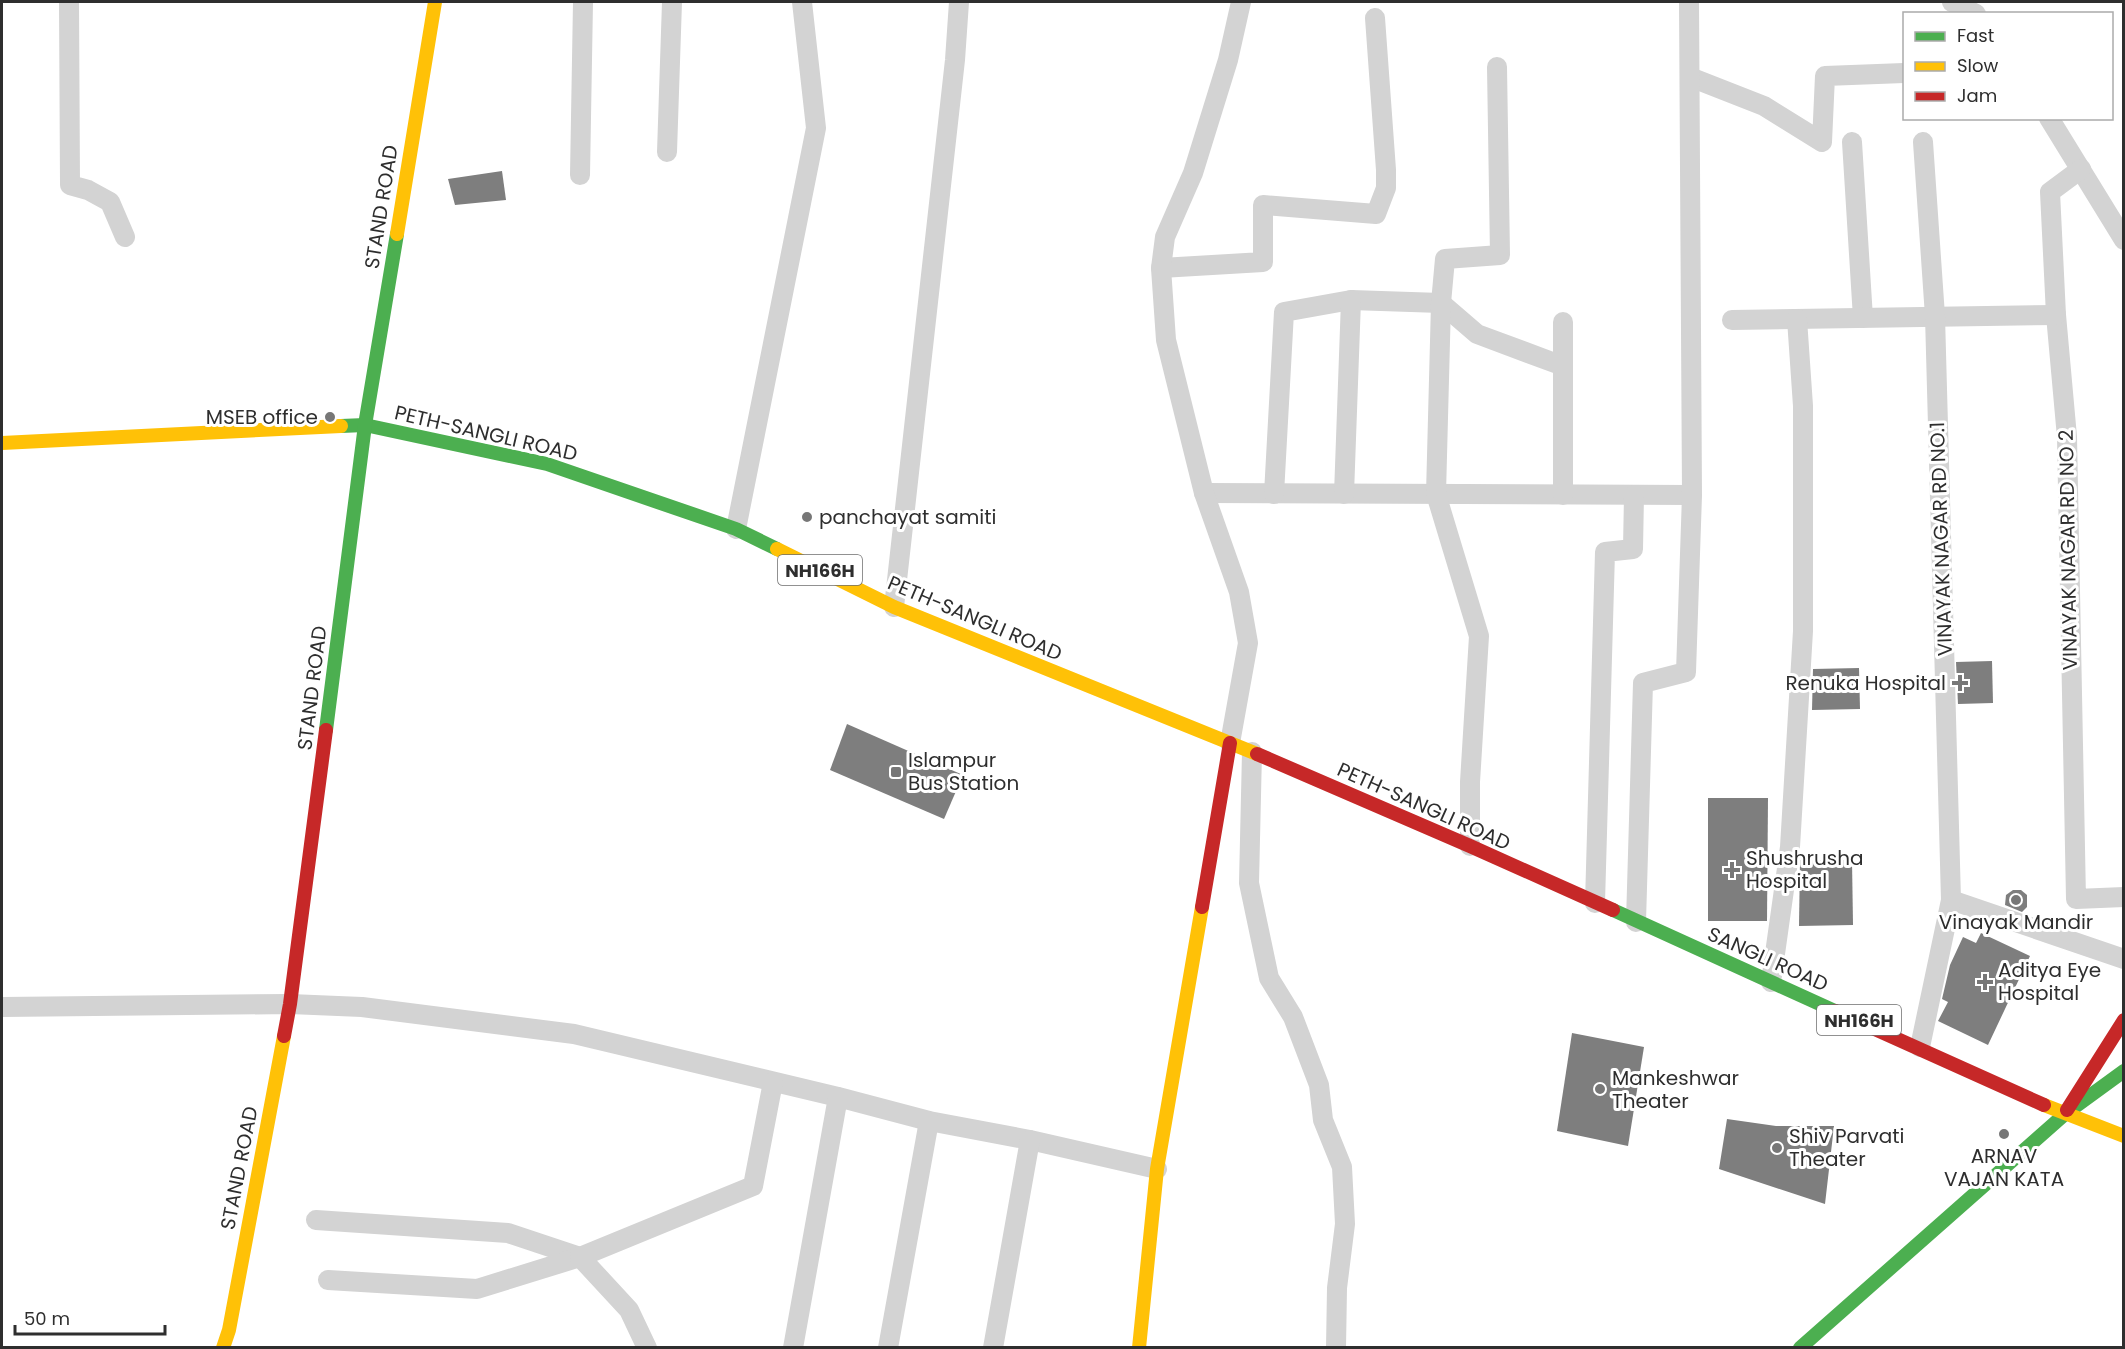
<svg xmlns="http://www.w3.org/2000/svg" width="2125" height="1349" font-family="Poppins,sans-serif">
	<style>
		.building { fill: #7e7e7e }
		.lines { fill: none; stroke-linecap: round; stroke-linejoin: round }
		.street { stroke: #d3d3d3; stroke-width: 20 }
		.fast { stroke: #4caf50; stroke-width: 14 }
		.slow { stroke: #ffc107; stroke-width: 14 }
		.jam { stroke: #c62828; stroke-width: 14 }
		.poi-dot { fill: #777; stroke: #fff; stroke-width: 2 }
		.labels { text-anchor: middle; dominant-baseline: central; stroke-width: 6; stroke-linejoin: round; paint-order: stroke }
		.shield { fill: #fff; stroke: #6d6d6d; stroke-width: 1.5 }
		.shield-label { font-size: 18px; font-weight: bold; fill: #2e2e2e }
		.street-label { font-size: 20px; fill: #2e2e2e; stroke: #fff }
		.poi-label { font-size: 20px; fill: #2e2e2e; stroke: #fff; text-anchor: start }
	</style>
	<rect width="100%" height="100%" fill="#fff"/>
	<g class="building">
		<polygon points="502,171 506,200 455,205 448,179"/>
		<polygon points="1992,661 1993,703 1958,704 1956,662"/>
		<polygon points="1859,668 1860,709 1812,710 1813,669"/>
		<polygon points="847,724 963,775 944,819 830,770"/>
		<polygon points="1708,798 1768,798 1767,921 1708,921"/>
		<polygon points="1800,860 1852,860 1853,925 1799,926"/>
		<polygon points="2013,890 2021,890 2027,895 2027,907 2022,912 2005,905 2006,895"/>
		<polygon points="1981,933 2030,956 1988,1045 1938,1021 1948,1002 1942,999 1950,965 1963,937 1976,943"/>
		<polygon points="1572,1033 1644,1047 1628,1146 1557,1131"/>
		<polygon points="1727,1119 1776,1126 1834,1126 1825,1204 1719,1169"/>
	</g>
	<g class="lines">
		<g class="street">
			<polyline points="69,2 70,185 88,190 110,202 125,237"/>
			<polyline points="1952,2 1976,14"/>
			<polyline points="1690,77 1764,106 1822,142 1825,76 1904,73"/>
			<polyline points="2049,118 2124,240"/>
			<polyline points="1852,142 1863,318"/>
			<polyline points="667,152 672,2"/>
			<polyline points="2081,169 2050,192 2056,315 2067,437 2076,899 2124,897"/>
			<polyline points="580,175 583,2"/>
			<polyline points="1161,268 1263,262 1263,205 1376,214 1386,188 1386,170 1375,18"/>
			<polyline points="1732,320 2056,315"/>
			<polyline points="1204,493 1692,495"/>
			<polyline points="1274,494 1284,312 1351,300 1441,303 1477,334 1563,366"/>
			<polyline points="1344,494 1351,300"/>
			<polyline points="1563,495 1563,322"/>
			<polyline points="736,529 816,128 802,2"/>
			<polyline points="894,607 955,60 959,2"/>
			<polyline points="1230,743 1248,643 1239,592 1204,493 1166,340 1161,268 1165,237 1193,173 1228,60 1241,2"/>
			<polyline points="1252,752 1249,883 1269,978 1293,1017 1319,1085 1323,1120 1342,1167 1345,1224 1337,1288 1336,1348"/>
			<polyline points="1470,846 1470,782 1479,636 1436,494 1441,303 1445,259 1500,255 1497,67"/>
			<polyline points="1951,900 2124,959"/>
			<polyline points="1595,903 1605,552 1633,549 1634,495"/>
			<polyline points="1636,922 1643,683 1686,672 1692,495 1689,2"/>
			<polyline points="1771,982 1790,847 1803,631 1803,406 1797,319"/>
			<polyline points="2,1007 290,1004 362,1007 574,1034 838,1097 929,1121 1030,1140 1157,1169"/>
			<polyline points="1920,1047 1951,900 1935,316 1923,142"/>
			<polyline points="316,1220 508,1233 580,1257"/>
			<polyline points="328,1280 477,1289 580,1257"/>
			<polyline points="647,1348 629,1310 580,1257 753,1186 773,1082"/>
			<polyline points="793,1348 838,1097"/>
			<polyline points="888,1348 929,1121"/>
			<polyline points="993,1348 1030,1140"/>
		</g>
		<g class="fast">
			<polyline points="341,426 365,425 547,464 736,529 777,549"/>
			<polyline points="326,730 365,425 397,234"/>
			<polyline points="1613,910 1835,1011"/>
			<polyline points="1800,1348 2065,1114 2124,1071"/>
		</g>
		<g class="slow">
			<polyline points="397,234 435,2"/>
			<polyline points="2,443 341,426"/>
			<polyline points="777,549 894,607 1257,754"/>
			<polyline points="2044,1105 2124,1136"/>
			<polyline points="223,1348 229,1330 284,1036"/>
			<polyline points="1139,1348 1157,1169 1202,907"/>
		</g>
		<g class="jam">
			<polyline points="1257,754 1470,846 1613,910"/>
			<polyline points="1202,907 1230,743"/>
			<polyline points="1835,1011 2044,1105"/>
			<polyline points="284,1036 290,1004 326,730"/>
			<polyline points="2067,1110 2124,1020"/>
		</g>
	</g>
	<g class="poi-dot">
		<circle cx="330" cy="417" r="6"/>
		<circle cx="807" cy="517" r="6"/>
		<path d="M1957 674h6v6h6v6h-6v6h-6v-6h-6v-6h6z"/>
		<rect x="890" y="766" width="12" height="12" rx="3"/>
		<path d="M1729 861h6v6h6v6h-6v6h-6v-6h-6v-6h6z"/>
		<circle cx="2016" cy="900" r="6"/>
		<path d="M1982 973h6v6h6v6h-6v6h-6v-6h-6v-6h6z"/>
		<circle cx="1600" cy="1089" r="6"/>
		<circle cx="2004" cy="1134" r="6"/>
		<circle cx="1777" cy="1148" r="6"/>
	</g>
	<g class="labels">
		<g class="shield">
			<rect x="778" y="555" width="84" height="30" rx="4.5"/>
			<rect x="1817" y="1005" width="84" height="30" rx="4.5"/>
		</g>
		<g class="shield-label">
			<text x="820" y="570">NH166H</text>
			<text x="1859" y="1020">NH166H</text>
		</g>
		<g class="street-label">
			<text transform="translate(381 207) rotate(-81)">STAND ROAD</text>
			<text transform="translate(486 433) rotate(13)">PETH-SANGLI ROAD</text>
			<text transform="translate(1941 539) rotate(-92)">VINAYAK NAGAR RD NO.1</text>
			<text transform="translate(2068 550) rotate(-91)">VINAYAK NAGAR RD NO 2</text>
			<text transform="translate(975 618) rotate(23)">PETH-SANGLI ROAD</text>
			<text transform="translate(312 688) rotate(-83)">STAND ROAD</text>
			<text transform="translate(1424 806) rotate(24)">PETH-SANGLI ROAD</text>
			<text transform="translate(1768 959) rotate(24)">SANGLI ROAD</text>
			<text transform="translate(239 1168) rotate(-79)">STAND ROAD</text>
		</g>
		<g class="poi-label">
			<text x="318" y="417" text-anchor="end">MSEB office</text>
			<text x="819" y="517">panchayat samiti</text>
			<text x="1946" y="683" text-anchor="end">Renuka Hospital</text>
			<text x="908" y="760">Islampur<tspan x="908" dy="23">Bus Station</tspan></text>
			<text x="1746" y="858">Shushrusha<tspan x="1746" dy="23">Hospital</tspan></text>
			<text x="2016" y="922" text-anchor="middle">Vinayak Mandir</text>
			<text x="1998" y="970">Aditya Eye<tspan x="1998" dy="23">Hospital</tspan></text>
			<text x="1612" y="1078">Mankeshwar<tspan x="1612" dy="23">Theater</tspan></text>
			<text x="1789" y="1136">Shiv Parvati<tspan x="1789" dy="23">Theater</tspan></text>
			<text x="2004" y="1156" text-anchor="middle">ARNAV<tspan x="2004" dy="23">VAJAN KATA</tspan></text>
		</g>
	</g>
	<rect width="2125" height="1349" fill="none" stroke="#2e2e2e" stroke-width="6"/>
	<rect x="1903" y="12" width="210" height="108" fill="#ffffff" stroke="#ababab" stroke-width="1.5"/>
	<rect x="1915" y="32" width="30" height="9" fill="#4caf50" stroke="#ababab" stroke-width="1.5"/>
	<text x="1957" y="42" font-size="18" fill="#2e2e2e">Fast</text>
	<rect x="1915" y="62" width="30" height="9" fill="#ffc107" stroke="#ababab" stroke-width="1.5"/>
	<text x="1957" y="72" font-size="18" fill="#2e2e2e">Slow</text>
	<rect x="1915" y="92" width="30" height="9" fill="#c62828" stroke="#ababab" stroke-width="1.5"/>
	<text x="1957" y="102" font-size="18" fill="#2e2e2e">Jam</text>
	<path d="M15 1325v9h150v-9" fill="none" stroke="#2e2e2e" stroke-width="3"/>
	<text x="24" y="1325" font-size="18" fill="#2e2e2e" stroke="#ffffff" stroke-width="4.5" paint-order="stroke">50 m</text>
</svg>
